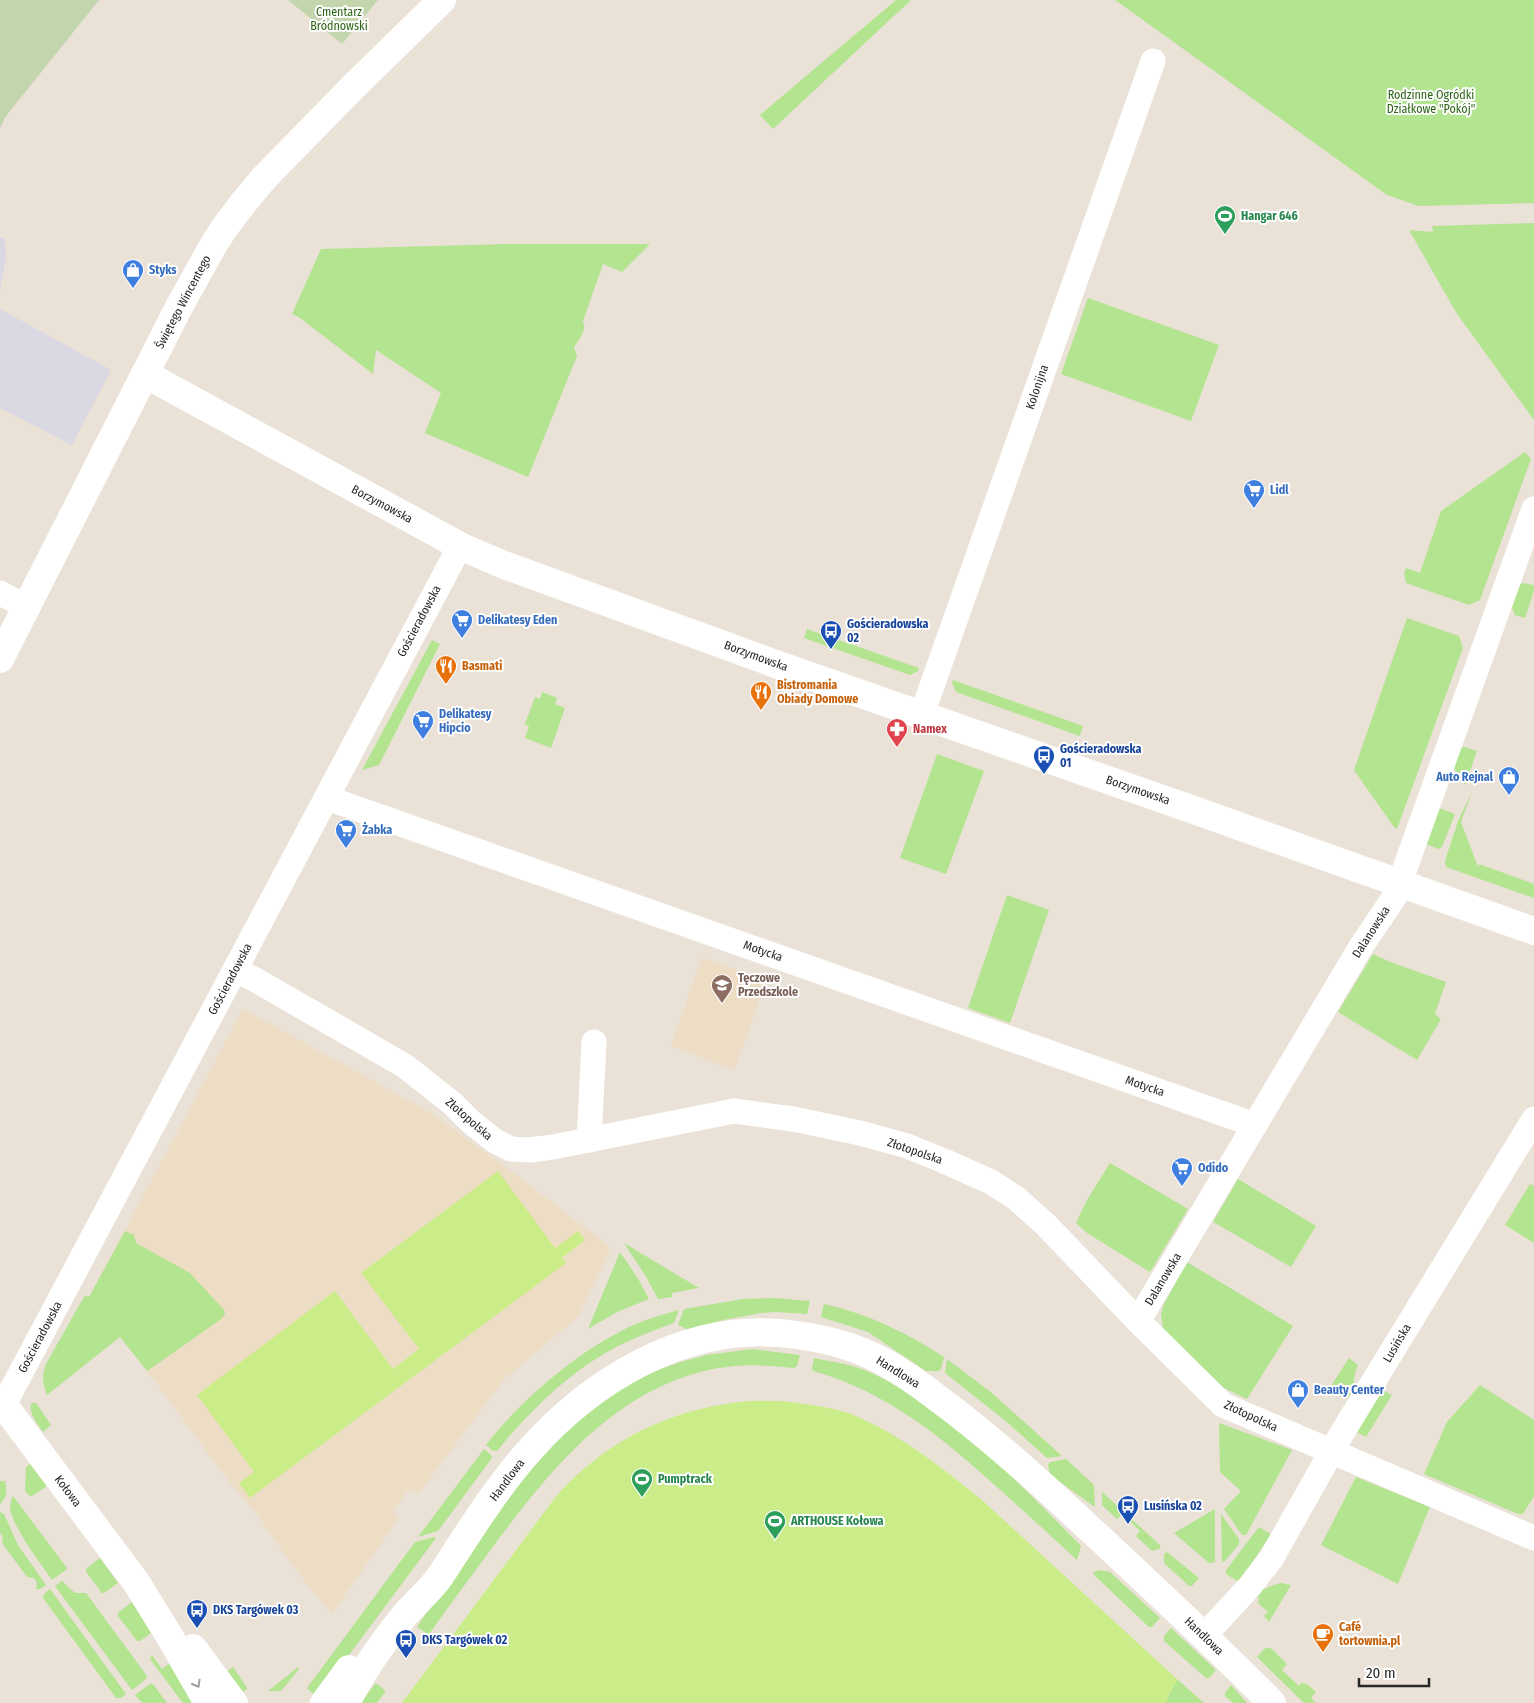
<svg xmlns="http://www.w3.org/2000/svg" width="1534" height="1703" font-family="'Fira Sans Condensed',sans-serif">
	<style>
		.industrial { fill: #dad8e2 }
		.education { fill: #eeddc5 }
		.green { fill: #b3e490 }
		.cemetery { fill: #c3d5ad }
		.pitch { fill: #caed8a }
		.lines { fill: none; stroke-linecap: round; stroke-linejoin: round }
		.minor { stroke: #fff; stroke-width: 25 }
		.tertiary { stroke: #fff; stroke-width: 28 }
		.oneway { stroke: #9e9e9e }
		.labels { text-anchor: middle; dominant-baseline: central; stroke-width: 4; stroke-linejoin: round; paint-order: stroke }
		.park-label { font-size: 12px; fill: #2c6516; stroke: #fff }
		.leisure-label { font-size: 12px; font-weight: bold; fill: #27864d; stroke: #fff; text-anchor: start }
		.shop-label { font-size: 12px; font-weight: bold; fill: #366cbe; stroke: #fff; text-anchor: start }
		.street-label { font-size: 12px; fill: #272727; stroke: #fff }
		.transit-label { font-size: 12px; font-weight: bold; fill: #164399; stroke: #fff; text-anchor: start }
		.food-label { font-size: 12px; font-weight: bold; fill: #c56008; stroke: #fff; text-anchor: start }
		.health-label { font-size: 12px; font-weight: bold; fill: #be3a42; stroke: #fff; text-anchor: start }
		.education-label { font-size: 12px; font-weight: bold; fill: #785e54; stroke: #fff; text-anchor: start }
	</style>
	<rect width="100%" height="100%" fill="#eae1d7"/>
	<g class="industrial">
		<polygon points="0,238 5,238 6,257 0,290"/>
		<polygon points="0,309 111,370 72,445 0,408"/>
	</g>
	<g class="education">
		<polygon points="702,957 767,981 734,1070 671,1046"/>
		<polygon points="243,1009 426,1110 500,1163 607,1244 610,1250 579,1316 504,1379 419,1493 408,1490 393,1511 398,1519 332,1614 299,1574 252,1508 228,1480 121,1336 89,1297"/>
	</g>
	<g class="green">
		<polygon points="896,0 911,0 773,129 760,115"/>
		<polygon points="1115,0 1534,0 1534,203 1419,206 1387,195"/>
		<polygon points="1534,223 1534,420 1457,314 1409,230 1433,232 1432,226"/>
		<path d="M509 244H650L622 272 603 264 583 321C587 332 579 338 574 348L577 356 528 477 425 433 441 393 376 350 373 374 300 318 292 314 321 249Z"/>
		<polygon points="1088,298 1219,345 1191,421 1061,374"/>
		<polygon points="1525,452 1531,459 1480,600 1469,605 1406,583 1404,573 1406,568 1420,573 1441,511"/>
		<polygon points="1523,583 1534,585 1534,591 1525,618 1515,615 1511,605 1520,585"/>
		<polygon points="1407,618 1459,636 1463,648 1397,829 1394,827 1354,770"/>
		<polygon points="807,629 919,668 918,671 910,675 804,638"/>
		<polygon points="432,640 440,644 379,765 362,770"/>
		<polygon points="953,680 1083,726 1080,736 956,692 952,683"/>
		<polygon points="542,692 557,698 555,704 565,708 551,748 525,738 529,726 525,724 535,697 540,699"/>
		<polygon points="1464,747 1477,751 1465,785 1453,767 1459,749"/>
		<polygon points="937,754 984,771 946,874 900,858"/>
		<polygon points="1472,792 1461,822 1478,867 1479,864 1534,884 1534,898 1446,867 1445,861 1458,821"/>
		<polygon points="1439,808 1455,814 1442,847 1438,849 1426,844"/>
		<polygon points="1007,895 1049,910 1010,1023 968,1008"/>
		<polygon points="1373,954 1388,961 1446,982 1435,1014 1441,1019 1417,1060 1338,1012"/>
		<polygon points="1110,1163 1188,1209 1150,1272 1087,1233 1076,1223 1087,1200"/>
		<polygon points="1238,1179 1316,1226 1291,1267 1213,1222"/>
		<polygon points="1530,1184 1534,1186 1534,1243 1505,1225"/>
		<path d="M125 1231 134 1235 136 1243 190 1273 224 1310 225 1314 220 1320 147 1371 120 1337 47 1395C42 1383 42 1375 46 1364L85 1295 89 1297Z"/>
		<polygon points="624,1243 699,1288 672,1293 672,1297 658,1299 645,1275"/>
		<polygon points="620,1252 637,1277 649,1299 617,1312 588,1329"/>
		<polygon points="1187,1262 1293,1326 1247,1399 1207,1380 1163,1329 1161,1313 1164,1304"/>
		<polygon points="775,1298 810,1301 807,1314 775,1312 761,1313 723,1320 689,1330 678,1325 684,1309 743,1299"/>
		<path d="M824 1304C868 1314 906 1332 944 1357L941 1369 939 1371H926L868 1332 821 1317Z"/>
		<path d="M679 1310 674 1323C652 1331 628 1340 607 1352 565 1376 528 1413 497 1451H493L486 1445C520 1400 584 1346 636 1324 650 1318 665 1314 679 1310Z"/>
		<path d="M752 1349 800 1355 797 1366 794 1368C775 1366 754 1364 734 1366 624 1377 553 1466 492 1548 471 1576 450 1605 429 1634L426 1633 417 1627 444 1587 521 1481 544 1453 564 1433 617 1390 642 1376 680 1362 707 1355Z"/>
		<path d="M814 1358C832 1362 852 1364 869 1372 950 1409 1020 1484 1081 1546L1077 1560C1051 1536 1025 1512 998 1488 943 1438 886 1391 813 1371L812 1368Z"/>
		<path d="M1349 1358 1358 1365C1351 1379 1358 1387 1347 1399L1329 1389Z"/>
		<polygon points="947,1359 992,1393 1062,1456 1047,1458 1008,1423 945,1373"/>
		<polygon points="1480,1385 1534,1420 1534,1496 1523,1514 1518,1514 1424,1474 1447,1422"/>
		<polygon points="1382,1390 1392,1395 1366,1437 1357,1432"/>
		<path d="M31 1403H36L51 1425 43 1432C37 1423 29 1414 31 1403Z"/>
		<polygon points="1219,1423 1292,1450 1246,1535 1242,1535 1224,1509 1241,1491 1220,1472"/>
		<polygon points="484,1449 491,1455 492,1458 438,1531 418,1537"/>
		<polygon points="1066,1459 1094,1485 1095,1507 1050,1475 1048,1465 1050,1462"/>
		<polygon points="30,1464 47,1486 32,1496 30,1496 25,1491 26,1467"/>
		<polygon points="1356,1477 1430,1507 1398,1584 1321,1545"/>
		<path d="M0 1481H5C7 1489 7 1498 0 1504Z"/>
		<polygon points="1102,1492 1161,1546 1159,1549 1152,1551 1136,1536 1140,1531 1122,1514 1117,1519 1102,1505"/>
		<path d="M13 1496 67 1568 66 1570 52 1580C40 1562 13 1529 10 1507 10 1503 12 1499 13 1496Z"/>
		<polygon points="1215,1509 1215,1562 1209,1563 1174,1533"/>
		<polygon points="0,1512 4,1514 18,1545 46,1585 40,1589 36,1589 37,1583 34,1578 27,1577 2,1543 3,1537 0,1533"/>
		<polygon points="1221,1514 1239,1539 1239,1544 1225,1561 1222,1562"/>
		<polygon points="1259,1527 1271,1534 1239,1582 1226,1574 1226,1570"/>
		<polygon points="434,1537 436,1538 317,1698 307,1688 415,1542"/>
		<polygon points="1167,1552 1199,1578 1192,1586 1189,1586 1164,1563 1164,1554"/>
		<polygon points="100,1558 118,1583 104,1593 102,1593 86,1572 86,1569"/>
		<polygon points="1099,1570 1110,1572 1160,1618 1152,1627 1149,1627 1092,1573"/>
		<polygon points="62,1581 75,1593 86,1593 147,1676 146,1679 132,1690 55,1586"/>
		<polygon points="1281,1583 1291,1585 1269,1622 1264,1616 1268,1612 1258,1603 1259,1598 1255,1595 1263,1587 1265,1589 1273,1585"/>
		<polygon points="50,1589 126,1694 121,1698 116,1698 43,1598 44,1594"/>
		<polygon points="132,1602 154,1631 140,1641 137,1641 118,1616 118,1613"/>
		<polygon points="1171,1628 1216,1670 1209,1678 1206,1678 1164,1641 1164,1636"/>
		<polygon points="1265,1648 1269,1648 1272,1649 1287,1664 1282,1670 1299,1686 1301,1683 1307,1684 1316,1692 1311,1698 1316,1703 1304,1703 1257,1657"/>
		<polygon points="152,1655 162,1669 175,1659 199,1703 183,1703 150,1659"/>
		<polygon points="233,1667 246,1686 247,1689 238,1695 223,1674"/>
		<polygon points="298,1667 299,1669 281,1691 268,1691"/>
		<polygon points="1177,1679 1204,1703 1165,1703"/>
		<polygon points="376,1683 385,1690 385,1692 377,1703 360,1703"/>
		<polygon points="150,1684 153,1684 167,1703 142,1703 135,1695"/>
		<polygon points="1231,1685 1247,1703 1233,1703 1225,1696 1225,1693"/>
	</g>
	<g class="cemetery">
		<polygon points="0,0 99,0 6,116 0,128"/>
		<polygon points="288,0 378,0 342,44"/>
	</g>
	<g class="pitch">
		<polygon points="498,1171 555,1248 578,1231 585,1240 562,1258 566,1263 250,1498 239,1483 254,1472 197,1395 335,1291 393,1369 419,1349 361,1273"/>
		<path d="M782 1401C805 1404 829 1406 851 1414 899 1433 944 1469 983 1501L1177 1679 1165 1703H402L557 1495C608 1440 666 1411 740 1402 754 1400 769 1401 782 1401Z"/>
	</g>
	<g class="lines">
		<g class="minor">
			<polyline points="0,593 27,607"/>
			<polyline points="922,714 1153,61"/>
			<polyline points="327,798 1255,1125"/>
			<polyline points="235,970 254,979 405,1066 453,1104 471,1122 495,1141 511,1149 530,1150 553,1147 734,1111 793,1119 860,1133 907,1146 944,1161 991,1182 1016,1198 1046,1225 1138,1321 1223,1405 1534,1538"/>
			<polyline points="589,1140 594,1042"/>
			<polyline points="1138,1321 1362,945 1395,896 1534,509"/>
			<polyline points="0,1412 460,546"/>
			<polyline points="1204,1636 1250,1586 1271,1559 1342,1433 1534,1119"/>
		</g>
		<g class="tertiary">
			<polyline points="145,374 460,546 504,565 784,667 1191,809 1534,931"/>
			<polyline points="0,659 179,307 214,244 225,227 244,202 264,178 353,87 442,0"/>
			<polyline points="0,1400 136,1582 170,1637 208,1703"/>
			<polyline points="193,1648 234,1703"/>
			<polyline points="324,1703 349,1669"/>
			<path d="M346 1703C362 1672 382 1643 404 1616 416 1602 431 1590 441 1575 469 1532 496 1488 530 1450 592 1380 682 1326 778 1333 814 1336 852 1344 884 1362 904 1373 922 1386 940 1400 983 1432 1023 1467 1062 1503 1133 1569 1204 1634 1272 1703"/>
		</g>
	</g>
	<defs><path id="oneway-chevron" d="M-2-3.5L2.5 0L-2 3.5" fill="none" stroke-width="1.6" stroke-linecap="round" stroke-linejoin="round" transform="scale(1.25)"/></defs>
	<use class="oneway" href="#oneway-chevron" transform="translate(197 1684) rotate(60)"/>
	<defs>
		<g id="stadium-pin" transform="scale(1.125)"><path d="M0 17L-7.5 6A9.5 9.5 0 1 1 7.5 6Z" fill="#2e9e5b" stroke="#fff"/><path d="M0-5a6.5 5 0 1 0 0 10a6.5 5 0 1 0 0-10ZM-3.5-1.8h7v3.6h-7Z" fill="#fff"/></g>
		<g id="shop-pin" transform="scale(1.125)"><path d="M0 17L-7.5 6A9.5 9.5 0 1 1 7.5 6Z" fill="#3f7fe0" stroke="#fff"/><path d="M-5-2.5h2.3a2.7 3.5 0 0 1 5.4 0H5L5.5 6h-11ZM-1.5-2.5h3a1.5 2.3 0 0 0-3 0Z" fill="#fff"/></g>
		<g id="supermarket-pin" transform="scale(1.125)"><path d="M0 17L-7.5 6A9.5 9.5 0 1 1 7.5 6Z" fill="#3f7fe0" stroke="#fff"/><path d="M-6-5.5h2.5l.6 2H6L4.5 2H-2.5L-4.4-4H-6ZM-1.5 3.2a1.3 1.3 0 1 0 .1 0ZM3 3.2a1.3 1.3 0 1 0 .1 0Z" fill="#fff"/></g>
		<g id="bus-pin" transform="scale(1.125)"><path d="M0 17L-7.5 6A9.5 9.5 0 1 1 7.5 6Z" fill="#1a4fb4" stroke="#fff"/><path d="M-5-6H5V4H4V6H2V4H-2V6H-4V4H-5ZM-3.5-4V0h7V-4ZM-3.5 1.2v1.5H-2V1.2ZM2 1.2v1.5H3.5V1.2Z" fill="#fff"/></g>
		<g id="restaurant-pin" transform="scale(1.125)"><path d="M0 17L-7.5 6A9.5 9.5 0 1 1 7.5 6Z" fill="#e8710a" stroke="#fff"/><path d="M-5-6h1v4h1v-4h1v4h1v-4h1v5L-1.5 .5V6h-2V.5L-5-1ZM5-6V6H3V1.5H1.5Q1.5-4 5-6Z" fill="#fff"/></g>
		<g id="pharmacy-pin" transform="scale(1.125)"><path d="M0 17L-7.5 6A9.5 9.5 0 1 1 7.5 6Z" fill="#e0444e" stroke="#fff"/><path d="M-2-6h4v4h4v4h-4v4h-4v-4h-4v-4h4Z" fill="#fff"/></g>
		<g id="school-pin" transform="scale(1.125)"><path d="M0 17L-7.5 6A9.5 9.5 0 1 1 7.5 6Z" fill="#8d6e63" stroke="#fff"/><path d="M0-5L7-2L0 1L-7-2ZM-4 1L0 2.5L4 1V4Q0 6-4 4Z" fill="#fff"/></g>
		<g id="cafe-pin" transform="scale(1.125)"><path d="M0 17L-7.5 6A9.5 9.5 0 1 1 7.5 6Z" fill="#e8710a" stroke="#fff"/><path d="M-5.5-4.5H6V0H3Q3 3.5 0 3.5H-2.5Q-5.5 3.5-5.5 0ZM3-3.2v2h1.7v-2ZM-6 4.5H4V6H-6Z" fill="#fff"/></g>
	</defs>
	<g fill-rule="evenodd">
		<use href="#stadium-pin" x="1225" y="216"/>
		<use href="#shop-pin" x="133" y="270"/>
		<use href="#supermarket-pin" x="1254" y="490"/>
		<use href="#supermarket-pin" x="462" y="620"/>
		<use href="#bus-pin" x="831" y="631"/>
		<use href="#restaurant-pin" x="446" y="666"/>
		<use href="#restaurant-pin" x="761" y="692"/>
		<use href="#supermarket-pin" x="423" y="721"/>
		<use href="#pharmacy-pin" x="897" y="729"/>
		<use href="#bus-pin" x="1044" y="756"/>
		<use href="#shop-pin" x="1509" y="777"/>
		<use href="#supermarket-pin" x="346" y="830"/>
		<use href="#school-pin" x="722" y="985"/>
		<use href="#supermarket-pin" x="1182" y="1168"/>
		<use href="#shop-pin" x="1298" y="1390"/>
		<use href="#stadium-pin" x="642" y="1479"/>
		<use href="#bus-pin" x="1128" y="1506"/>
		<use href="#stadium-pin" x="775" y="1521"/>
		<use href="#bus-pin" x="197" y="1610"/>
		<use href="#cafe-pin" x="1323" y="1634"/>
		<use href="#bus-pin" x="406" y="1640"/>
	</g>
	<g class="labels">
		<g class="park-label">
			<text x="339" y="12">Cmentarz<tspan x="339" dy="14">Bródnowski</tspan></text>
			<text x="1431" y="95">Rodzinne Ogródki<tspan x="1431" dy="14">Działkowe "Pokój"</tspan></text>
		</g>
		<g class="leisure-label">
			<text x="1241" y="216">Hangar 646</text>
			<text x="658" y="1479">Pumptrack</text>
			<text x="791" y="1521">ARTHOUSE Kołowa</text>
		</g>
		<g class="shop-label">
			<text x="149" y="270">Styks</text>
			<text x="1270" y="490">Lidl</text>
			<text x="478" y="620">Delikatesy Eden</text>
			<text x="439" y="714">Delikatesy<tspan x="439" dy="14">Hipcio</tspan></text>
			<text x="1493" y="777" text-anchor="end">Auto Rejnal</text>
			<text x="362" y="830">Żabka</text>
			<text x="1198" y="1168">Odido</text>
			<text x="1314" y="1390">Beauty Center</text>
		</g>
		<g class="street-label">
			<text transform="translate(183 302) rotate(-62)">Świętego Wincentego</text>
			<text transform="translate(1037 387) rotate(-71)">Kolonijna</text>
			<text transform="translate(382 504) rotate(28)">Borzymowska</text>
			<text transform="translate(419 621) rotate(-62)">Gościeradowska</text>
			<text transform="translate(756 656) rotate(20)">Borzymowska</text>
			<text transform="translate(1138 790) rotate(19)">Borzymowska</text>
			<text transform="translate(1371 932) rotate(-57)">Dalanowska</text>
			<text transform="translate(763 951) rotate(19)">Motycka</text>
			<text transform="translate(230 979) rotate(-62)">Gościeradowska</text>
			<text transform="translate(1145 1086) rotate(19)">Motycka</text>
			<text transform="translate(469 1119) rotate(41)">Złotopolska</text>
			<text transform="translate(915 1151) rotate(19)">Złotopolska</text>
			<text transform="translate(1163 1279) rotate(-59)">Dalanowska</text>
			<text transform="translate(40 1337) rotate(-62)">Gościeradowska</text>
			<text transform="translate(1397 1343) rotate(-59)">Lusińska</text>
			<text transform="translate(898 1372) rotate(32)">Handlowa</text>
			<text transform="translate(1251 1416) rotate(25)">Złotopolska</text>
			<text transform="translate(507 1480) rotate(-53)">Handlowa</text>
			<text transform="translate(68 1491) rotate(53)">Kołowa</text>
			<text transform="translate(1204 1636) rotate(44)">Handlowa</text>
		</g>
		<g class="transit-label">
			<text x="847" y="624">Gościeradowska<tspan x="847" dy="14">02</tspan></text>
			<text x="1060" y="749">Gościeradowska<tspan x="1060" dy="14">01</tspan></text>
			<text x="1144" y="1506">Lusińska 02</text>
			<text x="213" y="1610">DKS Targówek 03</text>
			<text x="422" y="1640">DKS Targówek 02</text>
		</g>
		<g class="food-label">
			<text x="462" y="666">Basmati</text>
			<text x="777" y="685">Bistromania<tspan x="777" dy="14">Obiady Domowe</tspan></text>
			<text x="1339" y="1627">Café<tspan x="1339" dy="14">tortownia.pl</tspan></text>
		</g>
		<g class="health-label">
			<text x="913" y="729">Namex</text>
		</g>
		<g class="education-label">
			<text x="738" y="978">Tęczowe<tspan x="738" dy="14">Przedszkole</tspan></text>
		</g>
	</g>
	<path d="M1359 1678v8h70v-8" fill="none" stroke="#272727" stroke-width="2.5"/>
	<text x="1366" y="1678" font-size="15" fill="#272727" stroke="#ffffff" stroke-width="4" paint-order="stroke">20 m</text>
</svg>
